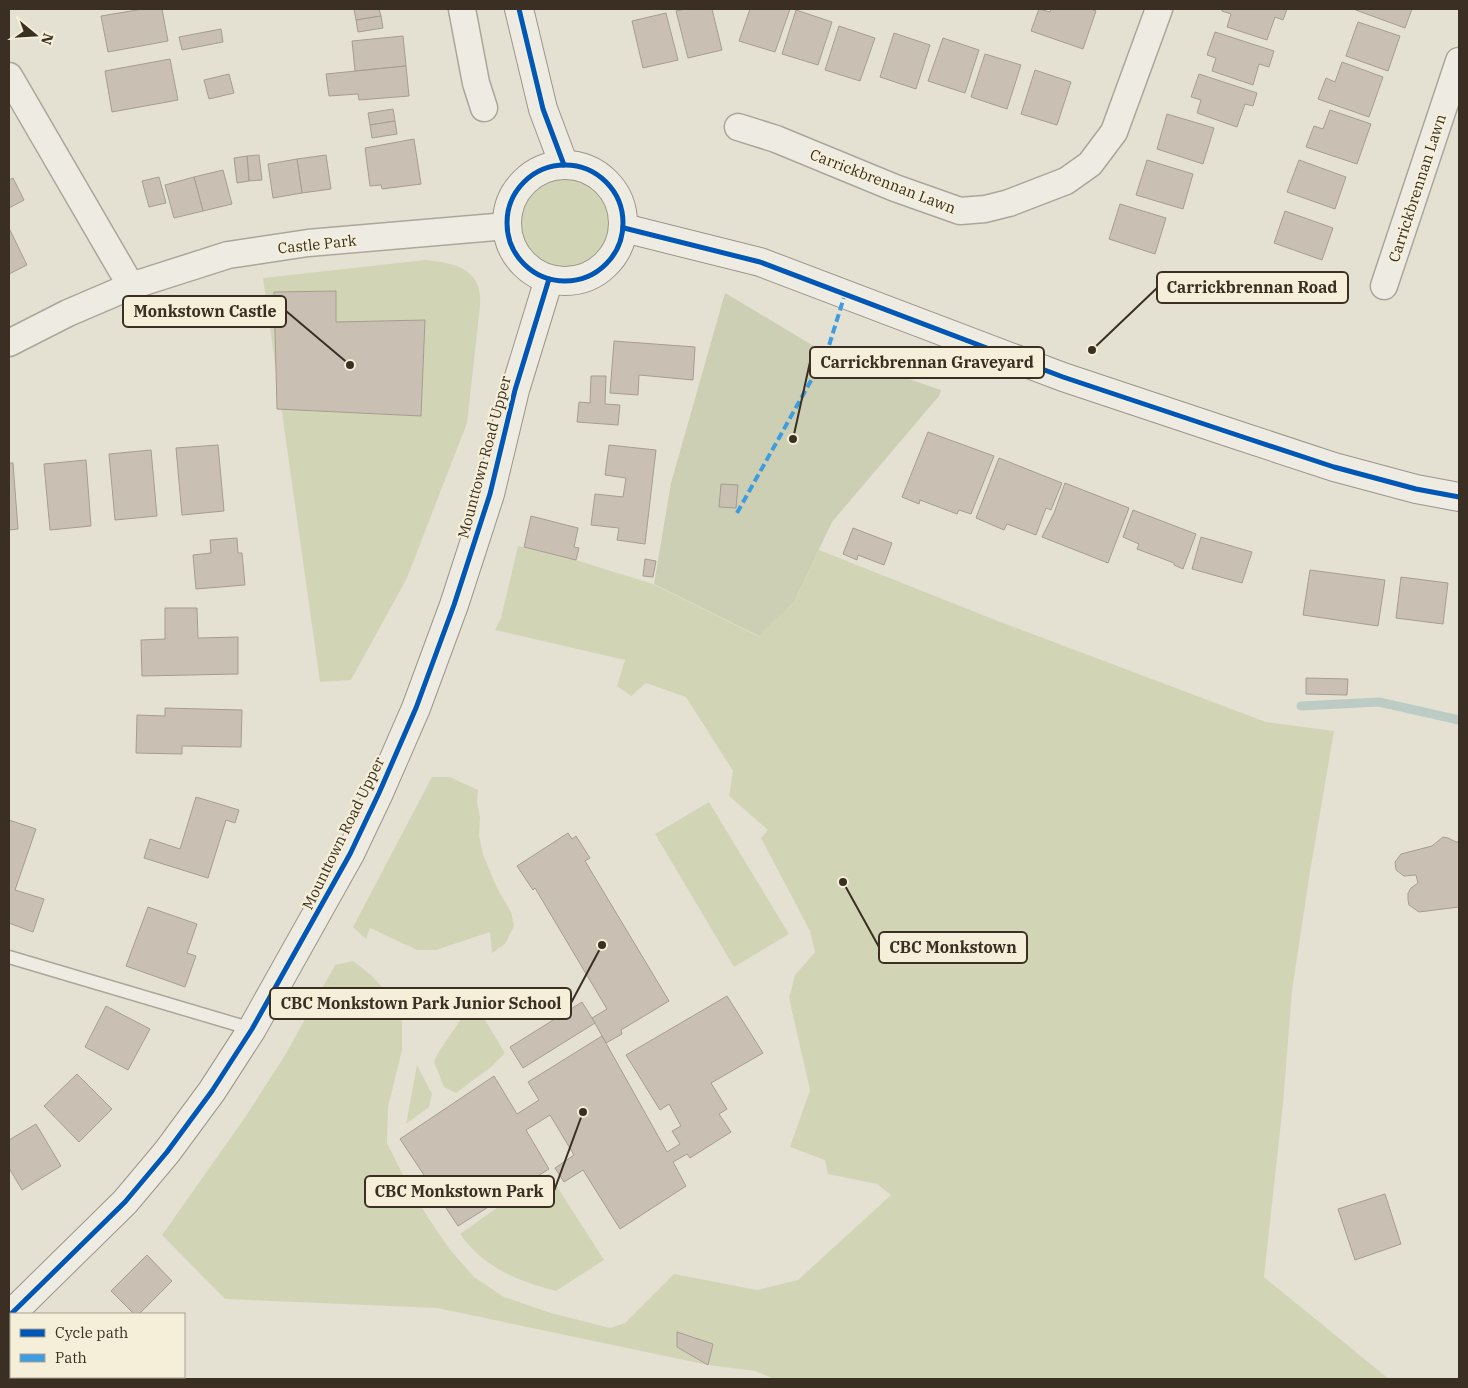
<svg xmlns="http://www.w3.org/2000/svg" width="1468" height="1388" font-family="'IBM Plex Serif',serif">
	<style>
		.green { fill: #d2d5b5 }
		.cemetery { fill: #cdcfb4 }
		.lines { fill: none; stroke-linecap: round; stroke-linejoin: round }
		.stream { stroke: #bccbc3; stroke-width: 9 }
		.building { fill: #c9c0b3; stroke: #a69d91 }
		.lane-casing { stroke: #aba69a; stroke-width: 15 }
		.street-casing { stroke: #aba69a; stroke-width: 29 }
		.secondary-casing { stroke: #9b958a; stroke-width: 30 }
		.lane { stroke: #eeebe3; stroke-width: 12 }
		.street { stroke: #eeebe3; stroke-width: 26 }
		.secondary { stroke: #eeebe3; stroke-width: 28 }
		.quiet { stroke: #3e9de0; stroke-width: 4; stroke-dasharray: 8 4; stroke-linecap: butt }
		.cycleway-casing { stroke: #f5efd9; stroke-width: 8 }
		.cycleway { stroke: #0057b8; stroke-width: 5 }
		.labels { text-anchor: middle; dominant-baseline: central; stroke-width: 4.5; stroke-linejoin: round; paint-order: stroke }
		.street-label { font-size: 15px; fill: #3a2f22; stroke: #f5efd9 }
		.leader { fill: none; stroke: #3a2f22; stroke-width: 2 }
		.callout-dot { fill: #3a2f22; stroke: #f5efd9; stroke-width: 2 }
		.callout { fill: #f5efd9; stroke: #3a2f22; stroke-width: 2 }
		.callout-label { font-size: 16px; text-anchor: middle; font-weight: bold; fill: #3a2f22 }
	</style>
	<rect width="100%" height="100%" fill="#e5e1d2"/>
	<g class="green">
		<circle cx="566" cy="222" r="48"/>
		<path d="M425 260C456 263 483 269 480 306L467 423 407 578 351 680 320 682 263 278Z"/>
		<polygon points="518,546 576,560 653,584 758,636 794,602 819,550 998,621 1266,722 1334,731 1310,872 1292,991 1283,1104 1264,1277 1389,1379 774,1379 755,1371 708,1365 437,1308 225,1299 162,1235 246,1116 285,1055 335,965 353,961 371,975 398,1004 402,1017 402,1050 388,1107 387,1143 411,1191 439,1234 452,1252 474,1277 504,1297 551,1313 610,1328 625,1323 674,1274 757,1290 798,1280 891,1195 877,1184 828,1174 825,1160 790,1147 810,1090 789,998 795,975 815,952 810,931 761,838 768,830 729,796 733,771 686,697 646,683 631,696 617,686 625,660 495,630 501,618"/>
		<polygon points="432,777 450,777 478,790 477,802 480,817 479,836 483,854 497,888 511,912 514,926 505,944 492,953 490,932 436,950 417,950 370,928 366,939 353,927"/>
		<polygon points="709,802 789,934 734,967 655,834"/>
		<polygon points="472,1003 479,1010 505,1053 491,1067 456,1093 444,1087 434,1062 438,1053"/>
		<polygon points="417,1065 432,1094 429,1107 406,1124"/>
		<path d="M549 1174 604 1260 556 1291C518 1281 484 1268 460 1234L501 1205Z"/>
	</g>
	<polygon class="cemetery" points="725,293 817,348 941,390 939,396 832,522 794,602 759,636 654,584 671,483"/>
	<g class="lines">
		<polyline class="stream" points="1301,706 1379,702 1459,720"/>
	</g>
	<g class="building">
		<polygon points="143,9 162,9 168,41 108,52 101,16"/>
		<polygon points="354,9 379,9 381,16 356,20"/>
		<polygon points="686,9 712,9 722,50 688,58 676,11"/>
		<polygon points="750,9 790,9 775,52 739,41"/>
		<polygon points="1039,9 1050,12 1051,9 1090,9 1096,11 1083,49 1031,31"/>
		<polygon points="1222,9 1287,9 1283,20 1275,17 1267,40 1227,27 1231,14 1222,11"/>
		<polygon points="1353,9 1412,9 1405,28"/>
		<polygon points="796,10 832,22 818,65 782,54"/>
		<polygon points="666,13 678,60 643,68 632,21"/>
		<polygon points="381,16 383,28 358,32 356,20"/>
		<polygon points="1358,22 1400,36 1388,71 1346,56"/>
		<polygon points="839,26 875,38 860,81 825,70"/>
		<polygon points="221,29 223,42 182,50 179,37"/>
		<polygon points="1215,32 1274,51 1269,67 1259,64 1253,85 1212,71 1216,58 1207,55"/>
		<polygon points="894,33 930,45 916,89 880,77"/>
		<polygon points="403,36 406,66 355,71 352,41"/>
		<polygon points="943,38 979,50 965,93 928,81"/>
		<polygon points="985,54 1021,65 1007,109 971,97"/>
		<polygon points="170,59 178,100 112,112 105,71"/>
		<polygon points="1342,62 1383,77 1369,117 1318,99 1326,78 1335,82"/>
		<polygon points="406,66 409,96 359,100 358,94 329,96 326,74"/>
		<polygon points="1035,70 1071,82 1057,125 1021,114"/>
		<polygon points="229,74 234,93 209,99 204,80"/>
		<polygon points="1199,74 1257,93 1253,106 1245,104 1237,127 1197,113 1201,100 1191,97"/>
		<polygon points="393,109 395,121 370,125 368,113"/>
		<polygon points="1330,110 1371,124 1357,164 1306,147 1314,126 1323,129"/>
		<polygon points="1167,114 1214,128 1203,164 1157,149"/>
		<polygon points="395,121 397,134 372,138 370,125"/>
		<polygon points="414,139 421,184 382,189 381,185 370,186 365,148"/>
		<polygon points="259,155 262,180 249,181 247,156"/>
		<polygon points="326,155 331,189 302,193 297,159"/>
		<polygon points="247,156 249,181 237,183 234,158"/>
		<polygon points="297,159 302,193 273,198 268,164"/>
		<polygon points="1147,160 1193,174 1183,209 1136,195"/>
		<polygon points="1299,160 1346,177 1335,209 1287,192"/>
		<polygon points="223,170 232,204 203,211 194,177"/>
		<polygon points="159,177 166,203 149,207 142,181"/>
		<polygon points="194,177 203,211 174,218 165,185"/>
		<polygon points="13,178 24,200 9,208 9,180"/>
		<polygon points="1120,204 1166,218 1155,254 1109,239"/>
		<polygon points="1285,211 1333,228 1322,260 1274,243"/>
		<polygon points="9,228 27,265 9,274"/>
		<polygon points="336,291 336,322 425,320 421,416 277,409 274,292"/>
		<polygon points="614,341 695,347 693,380 639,375 638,395 610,393"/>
		<polygon points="591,376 606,376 605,404 620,405 618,425 577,422 579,402 590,403"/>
		<polygon points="928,432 994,456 971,514 959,510 957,514 920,500 919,504 902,497"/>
		<polygon points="218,445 224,511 182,515 176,448"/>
		<polygon points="609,445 656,450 645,544 617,540 619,528 591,525 595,494 623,497 626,478 605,475"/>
		<polygon points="151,450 157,516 115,520 109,454"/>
		<polygon points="999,458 1062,483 1051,510 1046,508 1036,535 1007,524 1004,530 976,518"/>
		<polygon points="86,460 91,526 50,530 44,464"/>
		<polygon points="9,463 13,463 18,529 9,530"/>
		<polygon points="1065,483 1129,508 1108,563 1042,537 1054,513"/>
		<polygon points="721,484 738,485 736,508 719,507"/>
		<polygon points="1133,510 1196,534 1183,569 1174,565 1174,563 1137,549 1139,544 1123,537"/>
		<polygon points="531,516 578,528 574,547 579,548 576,560 524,547"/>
		<polygon points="853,528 892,543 884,565 858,555 857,560 843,554"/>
		<polygon points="1201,537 1252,552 1242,583 1192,569"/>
		<polygon points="237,538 238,553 242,553 245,585 196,589 193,555 211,553 210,540"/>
		<polygon points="645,559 656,561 653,577 643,576"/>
		<polygon points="1310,570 1385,580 1378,626 1303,615"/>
		<polygon points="1401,577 1448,583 1443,624 1396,618"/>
		<polygon points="165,608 197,608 198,638 238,637 238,674 142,676 141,640 165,639"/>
		<polygon points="1306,678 1348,679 1347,695 1306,694"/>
		<polygon points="165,708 242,710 241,747 182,746 182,754 136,753 137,715 165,716"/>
		<polygon points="196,797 239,810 235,823 226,820 208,878 144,858 150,839 180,849"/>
		<polygon points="9,820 36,829 15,890 44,899 33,932 9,923"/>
		<polygon points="568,833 572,839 576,836 590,858 585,861 669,1001 621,1030 622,1034 606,1043 592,1018 607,1009 535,888 533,890 517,866"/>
		<polygon points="1443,837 1448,838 1456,842 1459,842 1459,907 1419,912 1409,905 1408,900 1408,893 1411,888 1418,883 1416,875 1404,876 1396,870 1395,862 1401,854 1432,846"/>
		<polygon points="148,907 197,924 187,953 196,956 185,987 126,966"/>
		<polygon points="727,996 763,1053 711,1083 727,1109 719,1114 731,1132 690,1158 687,1154 673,1162 686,1186 620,1229 583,1170 564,1182 555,1168 574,1155 550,1115 526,1130 549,1169 458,1226 400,1139 494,1076 517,1114 539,1100 528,1082 602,1036 667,1152 680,1144 672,1131 681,1126 669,1104 660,1110 626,1055"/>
		<polygon points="582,1002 595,1023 523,1068 510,1047"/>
		<polygon points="106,1006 150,1029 128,1070 85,1047"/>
		<polygon points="77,1074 112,1109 79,1142 44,1106"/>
		<polygon points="36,1124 61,1166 22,1190 9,1168 9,1140"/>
		<polygon points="1385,1194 1401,1244 1355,1260 1338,1209"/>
		<polygon points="147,1255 172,1281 139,1314 134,1314 111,1291"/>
		<polygon points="677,1332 713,1344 708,1365 677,1347"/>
		<polygon points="11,1376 11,1377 62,1377 59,1379 9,1379"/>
	</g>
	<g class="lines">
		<g class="lane-casing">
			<polyline id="lane" points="9,957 252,1029"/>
		</g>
		<g class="street-casing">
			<g id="street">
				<polyline points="462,9 476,83 484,108"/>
				<polyline points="9,76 131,286"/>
				<polyline points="738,127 776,139 895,188 960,211 985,209 1009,203 1066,181 1090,164 1114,132 1159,9"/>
				<polyline points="1384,286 1459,61"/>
				<polyline points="9,343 68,313 131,286 228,255 308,243 507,226"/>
			</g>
		</g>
		<g class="secondary-casing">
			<g id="secondary">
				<polyline points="519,9 543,109 564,165"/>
				<circle cx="565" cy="223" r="58"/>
				<polyline points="624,228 760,262 1063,377 1240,436 1334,467 1416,489 1459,497"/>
				<polyline points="9,1316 125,1202 167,1152 212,1091 252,1029 350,854 379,793 416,708 454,605 490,494 515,390 549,279"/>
			</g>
		</g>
		<use href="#lane" class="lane"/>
		<use href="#street" class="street"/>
		<use href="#secondary" class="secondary"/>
		<polyline class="quiet" points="737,513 827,352 845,294"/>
		<g class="cycleway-casing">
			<g id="cycleway">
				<polyline points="519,9 543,109 564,165"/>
				<circle cx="565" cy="223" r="58"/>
				<polyline points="624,228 760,262 1063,377 1240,436 1334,467 1416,489 1459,497"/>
				<polyline points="9,1316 125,1202 167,1152 212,1091 252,1029 350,854 379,793 416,708 454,605 490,494 515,390 549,279"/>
			</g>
		</g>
		<use href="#cycleway" class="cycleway"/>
	</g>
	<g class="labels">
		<g class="street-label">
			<text transform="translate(883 181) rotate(21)">Carrickbrennan Lawn</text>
			<text transform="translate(1417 188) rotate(-72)">Carrickbrennan Lawn</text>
			<text transform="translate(317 244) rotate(-6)">Castle Park</text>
			<text transform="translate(484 457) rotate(-75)">Mounttown Road Upper</text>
			<text transform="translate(343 833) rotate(-64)">Mounttown Road Upper</text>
		</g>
	</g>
	<path class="leader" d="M1092 350L1157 288M350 365L286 311M793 439L810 362M843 882L879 947M602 945L571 1003M583 1112L554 1191"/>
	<g class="callout-dot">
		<circle cx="1092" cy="350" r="5"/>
		<circle cx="350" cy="365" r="5"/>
		<circle cx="793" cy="439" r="5"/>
		<circle cx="843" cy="882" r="5"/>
		<circle cx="602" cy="945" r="5"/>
		<circle cx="583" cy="1112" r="5"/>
	</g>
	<g class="callout">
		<rect x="1157" y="272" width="191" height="31" rx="5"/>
		<rect x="123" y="296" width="163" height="31" rx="5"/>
		<rect x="810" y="347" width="234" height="31" rx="5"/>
		<rect x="879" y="932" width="148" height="31" rx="5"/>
		<rect x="270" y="988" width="301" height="31" rx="5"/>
		<rect x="365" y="1176" width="189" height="31" rx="5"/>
	</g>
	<g class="callout-label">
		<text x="1252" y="293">Carrickbrennan Road</text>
		<text x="205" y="317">Monkstown Castle</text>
		<text x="927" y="368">Carrickbrennan Graveyard</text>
		<text x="953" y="953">CBC Monkstown</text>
		<text x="421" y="1009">CBC Monkstown Park Junior School</text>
		<text x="459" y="1197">CBC Monkstown Park</text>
	</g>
	<rect width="1468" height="1388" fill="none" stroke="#3a2f22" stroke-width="20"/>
	<rect x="10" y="1313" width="175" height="65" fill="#f5efd9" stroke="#aaa290"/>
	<rect x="20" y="1329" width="25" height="8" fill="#0057b8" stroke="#aaa290"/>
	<text x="55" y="1338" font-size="15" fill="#3a2f22">Cycle path</text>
	<rect x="20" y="1354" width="25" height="8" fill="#3e9de0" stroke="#aaa290"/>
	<text x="55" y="1363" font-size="15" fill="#3a2f22">Path</text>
	<g transform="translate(35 35) rotate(108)" stroke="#f5efd9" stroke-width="4" paint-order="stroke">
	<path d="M0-4L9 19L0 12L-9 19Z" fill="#3a2f22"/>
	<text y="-8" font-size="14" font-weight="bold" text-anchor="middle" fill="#3a2f22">N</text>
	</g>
</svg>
